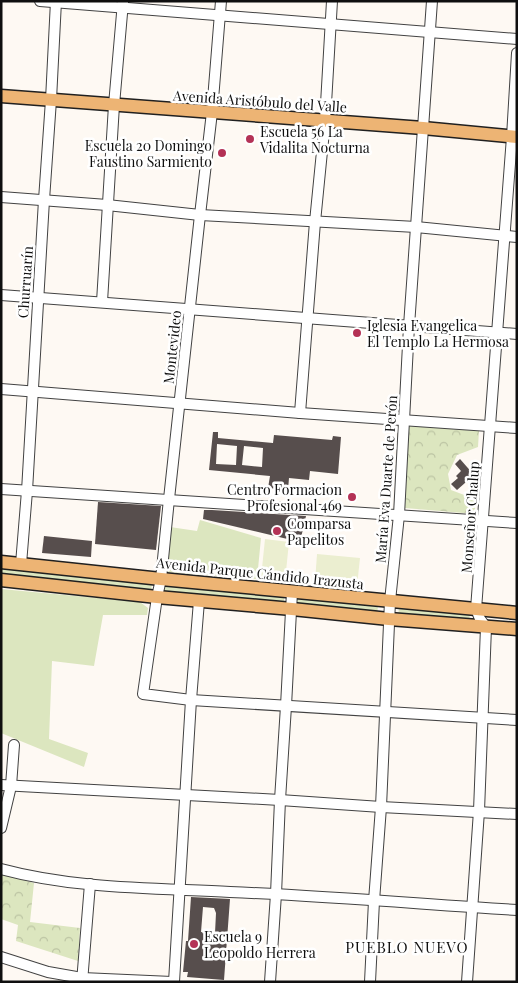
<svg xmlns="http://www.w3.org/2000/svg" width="518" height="983" font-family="'Playfair Display',serif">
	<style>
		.grass { fill: #dce6bf }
		.park { fill: url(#park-crowns) }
		.pitch { fill: #ebeed0 }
		.building { fill: #574e4d; fill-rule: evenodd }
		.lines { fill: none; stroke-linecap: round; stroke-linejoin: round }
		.minor-casing { stroke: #424242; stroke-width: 12 }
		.major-casing { stroke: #202020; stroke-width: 15 }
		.minor { stroke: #fff; stroke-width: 10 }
		.major { stroke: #edb474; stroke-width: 12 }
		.poi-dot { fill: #b43256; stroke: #fff; stroke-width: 2 }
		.labels { text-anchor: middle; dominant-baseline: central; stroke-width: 5; stroke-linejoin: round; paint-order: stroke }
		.street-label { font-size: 14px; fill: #0f0f0f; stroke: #fff }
		.poi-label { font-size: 14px; fill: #0f0f0f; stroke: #fff; text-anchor: start }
		.neighbourhood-label { font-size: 15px; letter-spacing: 1px; fill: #0f0f0f; stroke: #fff }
	</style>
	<defs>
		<pattern id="park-crowns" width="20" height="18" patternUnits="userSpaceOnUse" patternTransform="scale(1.25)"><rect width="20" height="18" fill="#dce6bf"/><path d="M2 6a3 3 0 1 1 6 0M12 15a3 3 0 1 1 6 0" fill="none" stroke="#bcc4a3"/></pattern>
	</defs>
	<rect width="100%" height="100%" fill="#fef9f3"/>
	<g class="grass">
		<polygon points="200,520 261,538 257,579 165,572 170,527 197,531"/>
		<polygon points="1,568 152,582 151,594 1,581"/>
		<polygon points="164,584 284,594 284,606 163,595"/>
		<polygon points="1,589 140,602 148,608 147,615 103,615 94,666 52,661 49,739 88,753 84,767 1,733"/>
		<polygon points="297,596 378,605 377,616 296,606"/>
		<polygon points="399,606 470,613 469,624 398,619"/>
	</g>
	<g class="park">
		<polygon points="409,426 479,431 478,447 457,455 448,474 451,490 475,499 475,514 405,508"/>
		<polygon points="1,873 34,883 30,922 80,928 78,961 16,941 18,925 1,919"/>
	</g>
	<g class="pitch">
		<polygon points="265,539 289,542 285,581 261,578"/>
		<polygon points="317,554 360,558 357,586 315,582"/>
	</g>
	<g class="building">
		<path d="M213 432H218V438L273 443 274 435 332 440 333 436 341 437 338 474 310 471 309 480 289 478 288 490 268 488 270 476 209 470ZM217 444 237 446 236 465 216 464ZM244 446 263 448 262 467 242 465Z"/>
		<polygon points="460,459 474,475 457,490 451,484 458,478 456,476 461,471 455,464"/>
		<polygon points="98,502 161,506 156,550 95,544"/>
		<polygon points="204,510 212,510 306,516 300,542 203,519"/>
		<polygon points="44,536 92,541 91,557 42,553"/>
		<path d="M191 897 230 899 224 980 187 977 188 972H183L186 941H188ZM203 907 214 908 216 913 215 933 201 932Z"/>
	</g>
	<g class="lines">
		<g class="minor-casing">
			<g id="minor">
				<polyline points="40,1 517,39"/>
				<polyline points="221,1 212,112 200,215 169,499 161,579 157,597 143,694 191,700 517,720"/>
				<polyline points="1,197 107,205 200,215 416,227 517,237"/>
				<polyline points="1,295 517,334"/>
				<polyline points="102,302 114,105 123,2"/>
				<polyline points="1,389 300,413 517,428"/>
				<polyline points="300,413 315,222 325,121 332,1"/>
				<polyline points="1,489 517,523"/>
				<polyline points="21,564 27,491 44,200 51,100 56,1"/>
				<polyline points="1,785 280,800 381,807 517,814"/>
				<polyline points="1,828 11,786 14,745"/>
				<path d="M1 869C75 889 154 888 230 892 326 896 421 904 517 910"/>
				<polyline points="1,957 48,972 82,978 172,982"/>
				<polyline points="82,982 90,884"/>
				<polyline points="174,982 191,700 199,601"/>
				<polyline points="270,982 276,894 280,800 286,706 292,592"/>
				<polyline points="370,982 374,901 381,807 390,601 399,515 409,326 432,1"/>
				<polyline points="467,982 479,811 486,627 480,619 476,609 512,137 517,53"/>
			</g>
		</g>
		<g class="major-casing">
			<g id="major">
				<polyline points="1,96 423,128 517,137"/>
				<polyline points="1,562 161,579 517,613"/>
				<polyline points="1,580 157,597 292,609 389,619 517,629"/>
			</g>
		</g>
		<use href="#minor" class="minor"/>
		<use href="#major" class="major"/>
	</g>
	<g class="poi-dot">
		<circle cx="250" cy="139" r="5"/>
		<circle cx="222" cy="153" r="5"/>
		<circle cx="357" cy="333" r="5"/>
		<circle cx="352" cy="497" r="5"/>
		<circle cx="277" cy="531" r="5"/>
		<circle cx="194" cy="944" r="5"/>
	</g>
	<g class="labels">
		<g class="street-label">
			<text transform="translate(260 101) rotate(4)">Avenida Aristóbulo del Valle</text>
			<text transform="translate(25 282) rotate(-86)">Churruarín</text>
			<text transform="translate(172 347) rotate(-84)">Montevideo</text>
			<text transform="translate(386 479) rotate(-86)">María Eva Duarte de Perón</text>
			<text transform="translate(470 517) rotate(-86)">Monseñor Chalup</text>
			<text transform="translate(260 573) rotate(6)">Avenida Parque Cándido Irazusta</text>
		</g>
		<g class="poi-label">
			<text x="260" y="131">Escuela 56 La<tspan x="260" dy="16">Vidalita Nocturna</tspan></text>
			<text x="212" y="145" text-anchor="end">Escuela 20 Domingo<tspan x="212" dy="16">Faustino Sarmiento</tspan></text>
			<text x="367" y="325">Iglesia Evangelica<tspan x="367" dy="16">El Templo La Hermosa</tspan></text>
			<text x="342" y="489" text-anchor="end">Centro Formacion<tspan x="342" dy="16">Profesional 469</tspan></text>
			<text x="287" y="523">Comparsa<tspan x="287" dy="16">Papelitos</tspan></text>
			<text x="204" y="936">Escuela 9<tspan x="204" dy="16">Leopoldo Herrera</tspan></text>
		</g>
		<g class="neighbourhood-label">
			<text x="407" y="947">PUEBLO NUEVO</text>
		</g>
	</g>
	<rect width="518" height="983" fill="none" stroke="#0f0f0f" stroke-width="5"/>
</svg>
